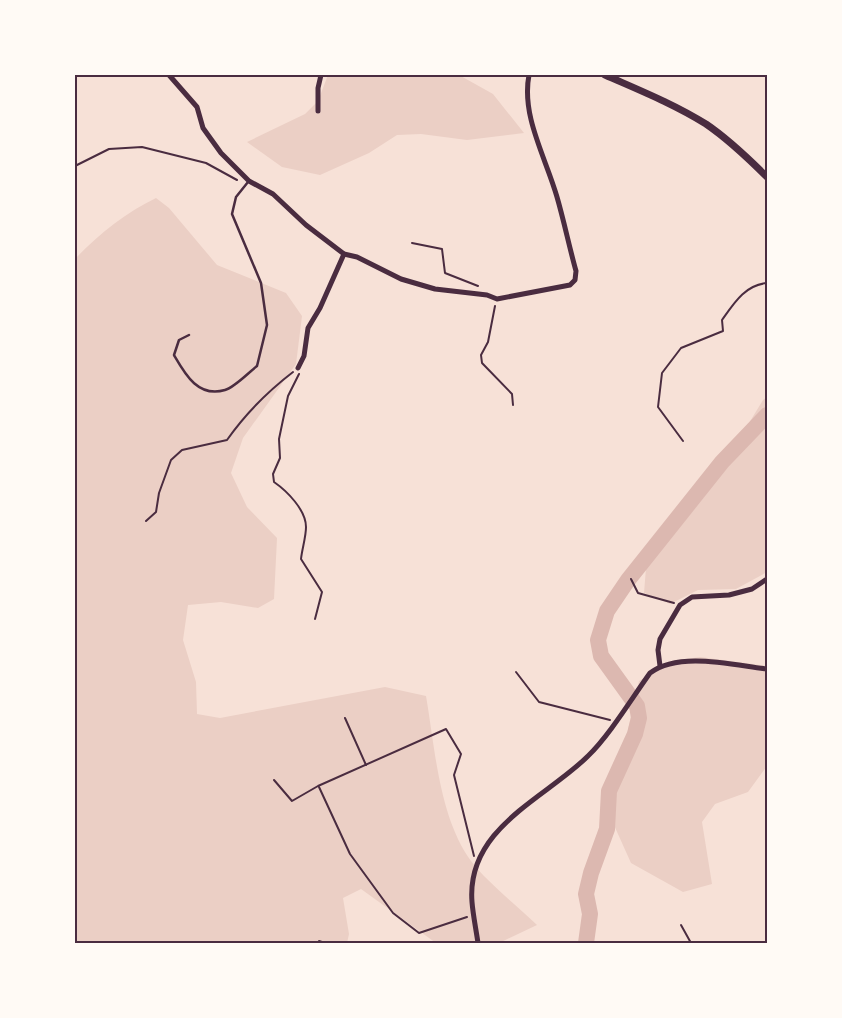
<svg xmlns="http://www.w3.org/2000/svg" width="842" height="1018" font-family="Inter,sans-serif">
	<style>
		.green { fill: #ebcfc5 }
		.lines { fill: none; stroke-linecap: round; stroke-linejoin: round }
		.river { stroke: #dcb8b0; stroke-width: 16 }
		.path { stroke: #4a2c40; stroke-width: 2 }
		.service { stroke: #4a2c40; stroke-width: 2.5 }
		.minor { stroke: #4a2c40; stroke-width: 5 }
		.secondary { stroke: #4a2c40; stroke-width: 7 }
		.neatline { fill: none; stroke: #4a2c40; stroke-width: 2 }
	</style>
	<rect width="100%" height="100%" fill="#f7e1d7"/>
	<g class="green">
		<polygon points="328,75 459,75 493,94 524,133 467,140 421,134 397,135 369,153 320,175 282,167 247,142 305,114 318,101"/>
		<path d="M156 198 169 208 217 265 286 293 302 316 296 364 243 438 231 473 247 507 277 538 274 599 258 608 221 602 188 605 183 640 196 682 197 714 220 718 385 687 426 696C435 748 439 817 471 861 487 882 517 906 537 925L499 943H436L361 889 343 898 349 934 347 943H75V259C99 234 125 213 156 198Z"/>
		<polygon points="767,397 767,572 736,589 698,590 670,604 644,593 646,568 704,497 763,400"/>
		<polygon points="700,657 767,666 767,766 748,792 715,804 702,822 712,884 683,892 631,863 609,814 639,681 672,661"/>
	</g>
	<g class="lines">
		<polyline class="river" points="586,943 590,914 586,894 591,873 607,829 609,791 635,734 639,718 637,706 601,656 598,640 607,611 628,580 722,462 767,415"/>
		<g class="path">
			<polyline points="75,166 109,149 142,147 206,163 237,180"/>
			<polyline points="412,243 442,249 445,273 478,286"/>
			<polyline points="495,306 488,342 481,355 482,363 512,394 513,405"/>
			<path d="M299 374 288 396 279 439 280 458 273 474 274 482C287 491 306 510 306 527 306 537 302 549 301 559L322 592 315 619"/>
			<path d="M683 441 658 407 662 373 681 348 723 331 722 320C734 303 745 285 767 283"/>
			<path d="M146 521 156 512 159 493 171 460 182 450 227 440C246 413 267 392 293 372"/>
			<polyline points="631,579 638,593 674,603"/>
			<polyline points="516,672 539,702 610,720"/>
			<polyline points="345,718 366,765"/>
			<polyline points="274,780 292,801 318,786 446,729 461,754 454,775 474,856"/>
			<polyline points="319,787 350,854 393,913 419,933 467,917"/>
			<polyline points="681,925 691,943"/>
			<polyline points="319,941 325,943"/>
		</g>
		<path class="service" d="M189 335 179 340 174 355C185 374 198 398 225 390 235 387 248 373 257 366L267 325 261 283 232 214 236 197 248 182"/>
		<g class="minor">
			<path d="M169 75 197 107 203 128 221 153 249 181 273 194 306 225 344 254 357 257 401 279 435 289 487 295 497 299 570 285 575 280 576 271C569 246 564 221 557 197 546 158 521 116 529 75"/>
			<polyline points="318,111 318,88 321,75"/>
			<polyline points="298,368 304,356 308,328 320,308 344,254"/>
			<polyline points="660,666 658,650 660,639 680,605 692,597 729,595 752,589 767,579"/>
			<path d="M478 943C476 929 473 915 472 902 466 828 546 798 588 756 609 736 632 698 650 673 679 651 733 665 767 669"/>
		</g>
		<path class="secondary" d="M605 75C639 90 674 104 706 124 728 139 748 158 767 177"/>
	</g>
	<rect width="842" height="1018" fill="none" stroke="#fffaf5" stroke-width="152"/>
	<rect x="76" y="76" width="690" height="866" class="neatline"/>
</svg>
